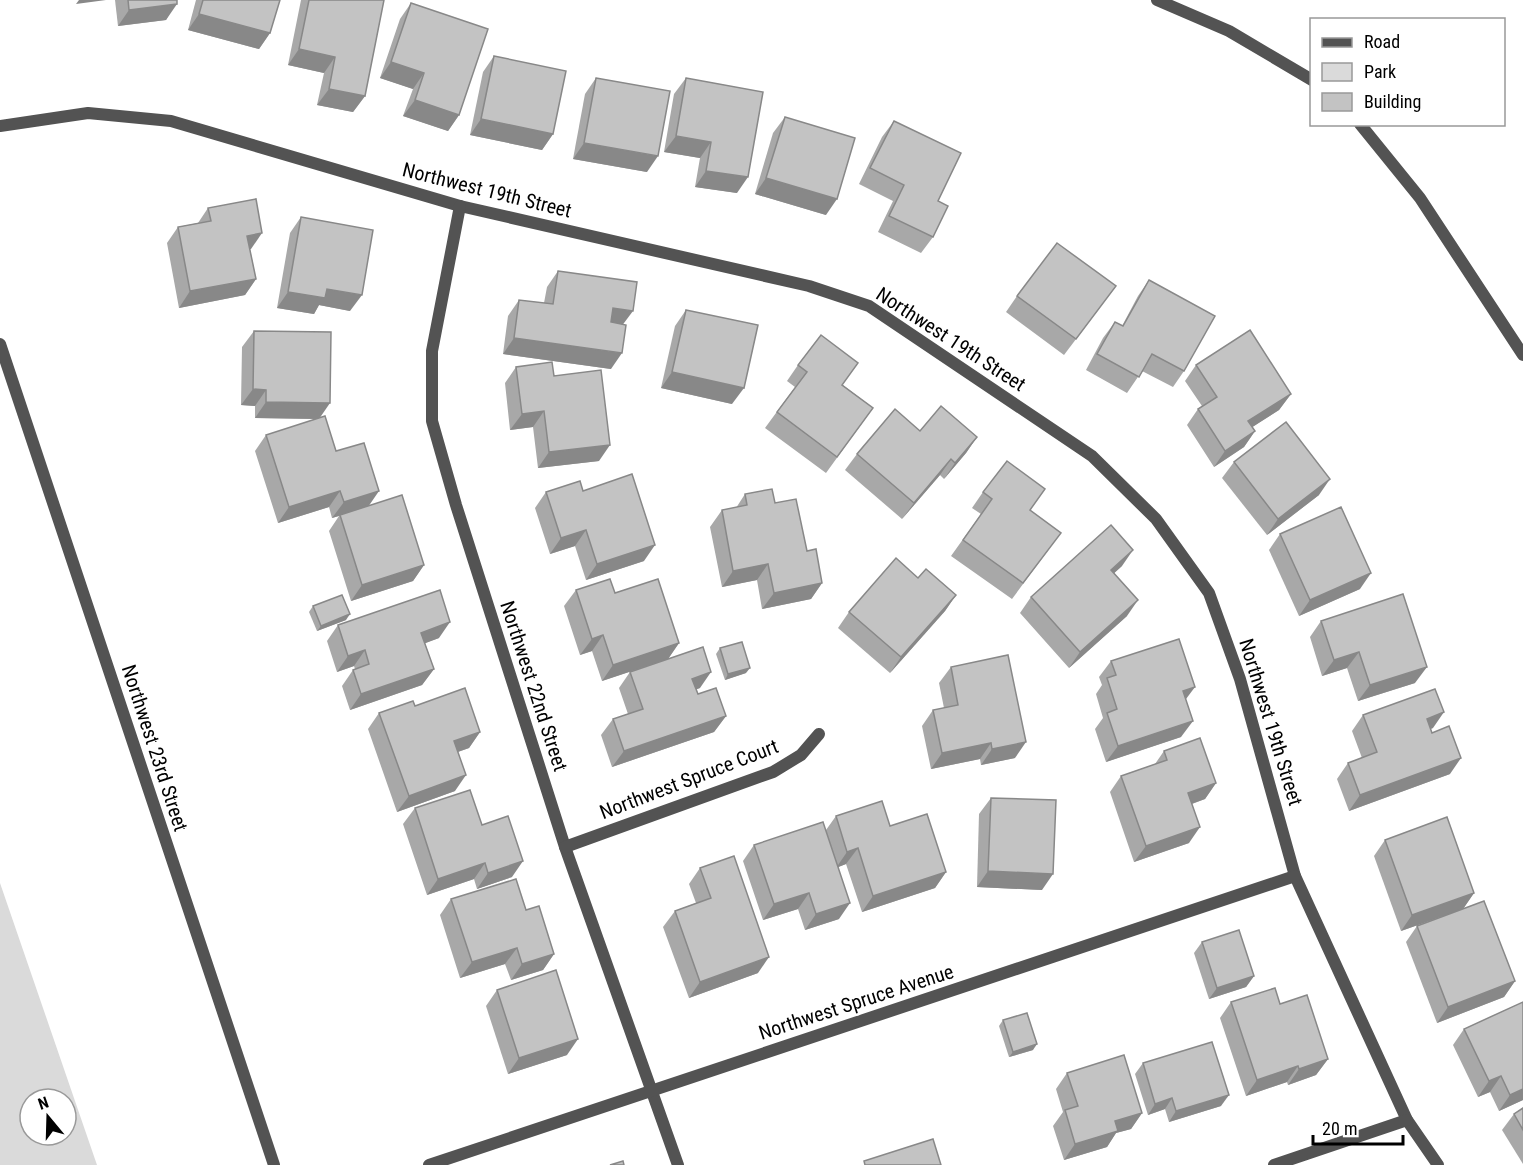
<svg xmlns="http://www.w3.org/2000/svg" width="1523" height="1165" font-family="'Roboto Condensed',sans-serif">
	<style>
		.green { fill: #dadada; fill-rule: evenodd }
		.lines { fill: none; stroke-linecap: round; stroke-linejoin: round }
		.lane { stroke: #535353; stroke-width: 12 }
		.street { stroke: #535353; stroke-width: 12 }
		.wall { fill: #a8a8a8 }
		.shaded-wall { fill: #888 }
		.building { fill: #c3c3c3; stroke: #888; stroke-width: 1.5 }
		.labels { text-anchor: middle; dominant-baseline: central; stroke-width: 5; stroke-linejoin: round; paint-order: stroke }
		.street-label { font-size: 20px; fill: #000; stroke: #fff }
	</style>
	<rect width="100%" height="100%" fill="#fff"/>
	<path class="green" d="M0 883 97 1165H0ZM30 1099H66V1135H30Z"/>
	<g class="lines">
		<g class="lane">
			<polyline points="1157,0 1229,31 1312,80"/>
			<polyline points="1360,124 1420,198 1523,355"/>
		</g>
		<g class="street">
			<polyline points="0,126 88,113 171,121 460,206 809,286 869,306 1092,456 1156,519 1209,593 1240,679 1295,876 1407,1120 1438,1165"/>
			<polyline points="460,206 432,351 432,421 456,505 565,847 678,1165"/>
			<polyline points="0,344 274,1165"/>
			<polyline points="565,847 773,772 801,755 819,734"/>
			<polyline points="429,1165 1295,876"/>
			<polyline points="1274,1165 1407,1120"/>
		</g>
	</g>
	<g class="wall">
		<polygon points="115,0 177,0 166,20 118,26"/>
		<polygon points="196,0 280,0 270,33 259,49 188,30"/>
		<polygon points="301,0 384,0 365,96 353,112 317,105 324,73 288,65"/>
		<polygon points="411,3 459,115 448,131 403,116 413,89 380,78 400,19"/>
		<polygon points="494,56 553,134 542,150 470,135 483,72"/>
		<polygon points="596,78 647,172 573,159 585,94"/>
		<polygon points="686,78 737,193 695,187 700,158 664,152 674,94"/>
		<polygon points="785,117 826,215 755,194 773,133"/>
		<polygon points="894,121 938,201 933,237 921,253 878,232 893,201 859,184 882,137"/>
		<polygon points="208,208 251,249 250,249 256,279 245,295 179,308 167,243 178,227 198,223"/>
		<polygon points="301,217 350,311 319,305 314,314 277,308 290,233"/>
		<polygon points="558,271 611,369 503,354 508,316 519,300 544,303 547,287"/>
		<polygon points="1149,280 1184,371 1173,387 1142,371 1127,393 1086,370 1103,338 1115,322 1122,326 1138,296"/>
		<polygon points="1116,286 1064,355 1006,312 1017,296"/>
		<polygon points="686,310 732,404 661,388 675,326"/>
		<polygon points="254,331 319,418 336,451 369,506 424,565 413,581 351,601 329,531 339,516 332,518 329,507 278,523 255,451 266,435 317,419 255,418 255,406 241,405 242,347"/>
		<polygon points="798,365 843,385 873,408 826,473 765,428 795,387 787,381"/>
		<polygon points="1196,365 1291,394 1279,410 1252,427 1255,431 1244,447 1214,467 1187,425 1198,409 1202,406 1185,381"/>
		<polygon points="516,367 554,376 599,461 538,468 533,427 510,430 505,383"/>
		<polygon points="920,431 977,437 966,453 944,479 940,475 902,519 845,470 857,454"/>
		<polygon points="1234,462 1319,495 1267,535 1222,478"/>
		<polygon points="583,491 644,561 586,580 575,546 550,554 535,508 546,492"/>
		<polygon points="983,492 1030,510 1049,549 1012,599 951,556 981,514 972,508"/>
		<polygon points="745,494 775,503 807,551 822,583 811,599 762,609 757,580 722,587 710,527 722,510 736,508"/>
		<polygon points="1280,534 1360,589 1299,616 1269,550"/>
		<polygon points="1122,566 1114,573 1127,616 1069,668 1020,613 1031,597"/>
		<polygon points="918,578 956,595 945,611 890,673 838,628 849,612"/>
		<polygon points="576,590 615,593 679,643 668,659 602,681 592,651 580,655 564,606"/>
		<polygon points="313,606 346,620 317,631 309,612"/>
		<polygon points="1321,621 1415,683 1358,701 1347,668 1322,676 1310,637"/>
		<polygon points="338,625 439,638 425,643 434,669 422,685 350,710 342,686 353,670 355,669 354,666 337,672 327,641"/>
		<polygon points="720,648 746,673 725,680 716,654"/>
		<polygon points="1111,661 1186,700 1181,737 1106,762 1095,729 1103,718 1096,694 1102,685 1099,677"/>
		<polygon points="951,667 1015,758 981,765 980,759 931,769 922,726 933,710 944,708 939,683"/>
		<polygon points="630,672 700,688 696,689 698,694 726,716 714,732 612,767 601,735 613,719 628,714 619,688"/>
		<polygon points="415,706 480,732 469,748 458,752 455,791 397,812 368,729 379,713"/>
		<polygon points="1363,715 1433,728 1430,729 1450,774 1349,811 1337,779 1348,763 1362,758 1352,731"/>
		<polygon points="1164,751 1216,783 1205,799 1192,804 1189,843 1134,862 1110,792 1121,776 1155,764"/>
		<polygon points="991,798 1042,890 977,887 979,814"/>
		<polygon points="415,808 482,825 512,877 477,889 474,879 427,895 403,824"/>
		<polygon points="836,816 890,826 946,872 935,888 862,912 846,864 838,867 839,919 805,930 798,909 763,920 743,861 754,845 826,830"/>
		<polygon points="1385,840 1474,893 1463,909 1401,931 1374,856"/>
		<polygon points="700,868 758,973 689,998 663,927 675,911 696,903 689,884"/>
		<polygon points="451,899 554,954 543,970 511,980 505,964 460,978 440,915"/>
		<polygon points="1417,926 1515,981 1504,997 1437,1023 1406,942"/>
		<polygon points="1202,942 1254,976 1246,987 1209,999 1194,953"/>
		<polygon points="497,990 567,1055 508,1074 486,1006"/>
		<polygon points="1231,1002 1280,1004 1328,1059 1316,1075 1288,1085 1287,1082 1246,1096 1220,1018"/>
		<polygon points="1523,1002 1523,1100 1499,1111 1490,1092 1478,1097 1453,1045 1464,1029"/>
		<polygon points="1003,1020 1033,1050 1009,1057 999,1026"/>
		<polygon points="1143,1063 1221,1106 1169,1122 1165,1109 1148,1115 1135,1074"/>
		<polygon points="1067,1073 1142,1113 1131,1129 1116,1133 1107,1147 1064,1160 1053,1126 1063,1112 1056,1089"/>
		<polygon points="1523,1108 1523,1164 1502,1130 1514,1114"/>
	</g>
	<g class="shaded-wall">
		<polygon points="79,0 106,0 76,4"/>
		<polygon points="177,4 166,20 118,26 129,10"/>
		<polygon points="199,14 270,33 259,49 188,30"/>
		<polygon points="299,49 335,57 324,73 288,65"/>
		<polygon points="391,62 424,73 413,89 380,78"/>
		<polygon points="329,89 365,96 353,112 317,105"/>
		<polygon points="415,100 459,115 448,131 403,116"/>
		<polygon points="481,119 553,134 542,150 470,135"/>
		<polygon points="676,136 711,142 700,158 664,152"/>
		<polygon points="584,143 658,156 647,172 573,159"/>
		<polygon points="706,171 748,177 737,193 695,187"/>
		<polygon points="766,178 837,199 826,215 755,194"/>
		<polygon points="262,233 251,249 236,252 247,236"/>
		<polygon points="256,279 245,295 179,308 190,291"/>
		<polygon points="327,289 362,295 350,311 319,305 314,314 277,308 288,292"/>
		<polygon points="613,308 633,311 621,327 602,324"/>
		<polygon points="514,338 622,353 611,369 503,354"/>
		<polygon points="672,372 744,388 732,404 661,388"/>
		<polygon points="253,389 266,390 255,406 241,405"/>
		<polygon points="1291,394 1279,410 1237,437 1248,421"/>
		<polygon points="266,402 330,403 319,419 255,418"/>
		<polygon points="544,411 533,427 510,430 522,414"/>
		<polygon points="1255,431 1244,447 1214,467 1225,451"/>
		<polygon points="977,437 966,453 944,479 955,463"/>
		<polygon points="610,445 599,461 538,468 549,452"/>
		<polygon points="951,459 940,475 902,519 914,503"/>
		<polygon points="1330,479 1319,495 1267,535 1278,519"/>
		<polygon points="340,491 329,507 278,523 289,507"/>
		<polygon points="379,491 368,507 332,518 344,502"/>
		<polygon points="586,530 575,546 550,554 561,538"/>
		<polygon points="655,545 644,561 586,580 597,564"/>
		<polygon points="1133,550 1122,566 1100,586 1111,570"/>
		<polygon points="768,564 757,580 722,587 733,571"/>
		<polygon points="424,565 413,581 351,601 362,585"/>
		<polygon points="1371,573 1360,589 1299,616 1310,600"/>
		<polygon points="822,583 811,599 762,609 774,593"/>
		<polygon points="956,595 945,611 890,673 901,657"/>
		<polygon points="1138,600 1127,616 1069,668 1080,652"/>
		<polygon points="350,614 346,620 317,631 321,626"/>
		<polygon points="450,622 439,638 410,649 421,633"/>
		<polygon points="603,635 592,651 580,655 592,639"/>
		<polygon points="679,643 668,659 602,681 613,665"/>
		<polygon points="365,650 354,666 337,672 348,656"/>
		<polygon points="1359,652 1347,668 1322,676 1334,660"/>
		<polygon points="1427,667 1415,683 1358,701 1370,685"/>
		<polygon points="750,668 746,673 725,680 728,674"/>
		<polygon points="434,669 422,685 350,710 361,694"/>
		<polygon points="711,672 700,688 681,695 692,679"/>
		<polygon points="1195,687 1183,703 1183,691"/>
		<polygon points="1444,712 1433,728 1415,735 1427,719"/>
		<polygon points="726,716 714,732 612,767 624,751"/>
		<polygon points="1193,721 1181,737 1106,762 1118,746"/>
		<polygon points="480,732 469,748 443,757 454,741"/>
		<polygon points="1026,742 1015,758 981,765 992,749"/>
		<polygon points="991,743 980,759 931,769 942,753"/>
		<polygon points="1461,758 1450,774 1349,811 1360,795"/>
		<polygon points="466,775 455,791 397,812 409,796"/>
		<polygon points="1216,783 1205,799 1177,809 1188,793"/>
		<polygon points="1200,827 1189,843 1134,862 1146,846"/>
		<polygon points="858,848 846,864 836,868 847,852"/>
		<polygon points="523,861 512,877 477,889 488,873"/>
		<polygon points="485,863 474,879 427,895 438,879"/>
		<polygon points="988,871 1053,874 1042,890 977,887"/>
		<polygon points="946,872 935,888 862,912 873,896"/>
		<polygon points="809,893 798,909 763,920 774,904"/>
		<polygon points="1474,893 1463,909 1401,931 1412,915"/>
		<polygon points="850,903 839,919 805,930 816,914"/>
		<polygon points="517,948 505,964 460,978 472,962"/>
		<polygon points="554,954 543,970 511,980 522,964"/>
		<polygon points="769,957 758,973 689,998 700,982"/>
		<polygon points="1254,976 1246,987 1209,999 1217,988"/>
		<polygon points="1515,981 1504,997 1437,1023 1448,1007"/>
		<polygon points="578,1039 567,1055 508,1074 519,1058"/>
		<polygon points="1037,1044 1033,1050 1009,1057 1013,1052"/>
		<polygon points="1328,1059 1316,1075 1288,1085 1299,1069"/>
		<polygon points="1298,1066 1287,1082 1246,1096 1257,1080"/>
		<polygon points="1501,1076 1490,1092 1478,1097 1489,1081"/>
		<polygon points="1523,1089 1523,1100 1499,1111 1510,1095"/>
		<polygon points="1229,1095 1221,1106 1169,1122 1176,1111"/>
		<polygon points="1172,1098 1165,1109 1148,1115 1155,1104"/>
		<polygon points="1142,1113 1131,1129 1116,1133 1107,1147 1064,1160 1075,1144 1115,1121"/>
	</g>
	<g class="building">
		<polygon points="128,0 177,0 177,4 129,10"/>
		<polygon points="203,0 280,0 270,33 199,14"/>
		<polygon points="309,0 384,0 365,96 329,89 335,57 299,49"/>
		<polygon points="411,3 488,29 459,115 415,100 424,73 391,62"/>
		<polygon points="494,56 566,71 553,134 481,119"/>
		<polygon points="596,78 670,91 658,156 584,143"/>
		<polygon points="686,78 763,92 748,177 706,171 711,142 676,136"/>
		<polygon points="785,117 855,138 837,199 766,178"/>
		<polygon points="894,121 961,153 938,201 948,206 933,237 889,216 904,185 870,168"/>
		<polygon points="256,199 262,233 247,236 256,279 190,291 178,227 211,221 208,208"/>
		<polygon points="301,217 373,230 362,295 327,289 325,298 288,292"/>
		<polygon points="1057,243 1116,286 1076,339 1017,296"/>
		<polygon points="558,271 637,282 633,311 613,308 611,322 626,325 622,353 514,338 519,300 553,304"/>
		<polygon points="1149,280 1215,316 1184,371 1152,354 1139,377 1097,354 1115,322 1123,326"/>
		<polygon points="686,310 758,325 744,388 672,372"/>
		<polygon points="1250,330 1291,394 1248,421 1255,431 1225,451 1198,409 1217,397 1196,365"/>
		<polygon points="254,331 331,332 330,403 266,402 266,390 253,389"/>
		<polygon points="821,335 858,363 842,385 873,408 837,457 777,412 807,372 798,365"/>
		<polygon points="552,362 554,376 601,370 610,445 549,452 544,411 522,414 516,367"/>
		<polygon points="941,406 977,437 955,463 951,459 914,503 857,454 895,409 920,431"/>
		<polygon points="325,416 336,451 364,443 379,491 344,502 340,491 289,507 266,435"/>
		<polygon points="1286,422 1330,479 1278,519 1234,462"/>
		<polygon points="1007,461 1045,489 1030,510 1061,533 1023,583 963,540 992,499 983,492"/>
		<polygon points="632,474 655,545 597,564 586,530 561,538 546,492 580,481 583,491"/>
		<polygon points="772,489 775,503 796,499 807,551 816,549 822,583 774,593 768,564 733,571 722,510 747,505 745,494"/>
		<polygon points="402,495 424,565 362,585 340,515"/>
		<polygon points="1341,507 1371,573 1310,600 1280,534"/>
		<polygon points="1111,525 1133,550 1111,570 1138,600 1080,652 1031,597"/>
		<polygon points="896,558 918,578 926,569 956,595 901,657 849,612"/>
		<polygon points="610,579 615,593 658,579 679,643 613,665 603,635 592,639 576,590"/>
		<polygon points="440,590 450,622 421,633 434,669 361,694 353,670 369,664 365,650 348,656 338,625"/>
		<polygon points="1403,594 1427,667 1370,685 1359,652 1334,660 1321,621"/>
		<polygon points="342,595 350,614 321,626 313,606"/>
		<polygon points="1179,639 1195,687 1183,691 1193,721 1118,746 1107,713 1117,709 1107,678 1116,675 1111,661"/>
		<polygon points="742,642 750,668 728,674 720,648"/>
		<polygon points="703,647 711,672 692,679 698,694 716,688 726,716 624,751 613,719 643,709 630,672"/>
		<polygon points="1008,655 1026,742 992,749 991,743 942,753 933,710 958,705 951,667"/>
		<polygon points="465,688 480,732 454,741 466,775 409,796 379,713 413,701 415,706"/>
		<polygon points="1435,689 1444,712 1427,719 1432,733 1449,726 1461,758 1360,795 1348,763 1377,752 1363,715"/>
		<polygon points="1200,738 1216,783 1188,793 1200,827 1146,846 1121,776 1167,760 1164,751"/>
		<polygon points="470,790 482,825 508,816 523,861 488,873 485,863 438,879 415,808"/>
		<polygon points="991,798 1056,800 1053,874 988,871"/>
		<polygon points="882,801 890,826 927,814 946,872 873,896 858,848 847,852 836,816"/>
		<polygon points="1447,817 1474,893 1412,915 1385,840"/>
		<polygon points="823,822 850,903 816,914 809,893 774,904 754,845"/>
		<polygon points="734,856 769,957 700,982 675,911 711,898 700,868"/>
		<polygon points="516,879 526,910 539,906 554,954 522,964 517,948 472,962 451,899"/>
		<polygon points="1484,901 1515,981 1448,1007 1417,926"/>
		<polygon points="1239,930 1254,976 1217,988 1202,942"/>
		<polygon points="556,970 578,1039 519,1058 497,990"/>
		<polygon points="1275,988 1280,1004 1307,995 1328,1059 1299,1069 1298,1066 1257,1080 1231,1002"/>
		<polygon points="1523,1002 1523,1089 1510,1095 1501,1076 1489,1081 1464,1029"/>
		<polygon points="1027,1013 1037,1044 1013,1052 1003,1020"/>
		<polygon points="1212,1042 1229,1095 1176,1111 1172,1098 1155,1104 1143,1063"/>
		<polygon points="1124,1055 1142,1113 1115,1121 1118,1131 1075,1144 1065,1110 1078,1106 1067,1073"/>
		<polygon points="1523,1108 1523,1130 1514,1114"/>
		<polygon points="933,1139 941,1165 865,1165 864,1161"/>
		<polygon points="623,1161 624,1165 610,1165"/>
	</g>
	<g class="labels">
		<g class="street-label">
			<text transform="translate(487 190) rotate(14)">Northwest 19th Street</text>
			<text transform="translate(951 339) rotate(33)">Northwest 19th Street</text>
			<text transform="translate(534 686) rotate(72)">Northwest 22nd Street</text>
			<text transform="translate(1271 722) rotate(73)">Northwest 19th Street</text>
			<text transform="translate(155 748) rotate(72)">Northwest 23rd Street</text>
			<text transform="translate(689 779) rotate(-21)">Northwest Spruce Court</text>
			<text transform="translate(856 1002) rotate(-18)">Northwest Spruce Avenue</text>
		</g>
	</g>
	<rect x="1310" y="18" width="195" height="108" fill="#ffffff" stroke="#999999" stroke-width="1.5"/>
	<rect x="1322" y="38" width="30" height="9" fill="#535353" stroke="#999999" stroke-width="1.5"/>
	<text x="1364" y="48" font-size="18" fill="#000000">Road</text>
	<rect x="1322" y="63" width="30" height="18" fill="#dadada" stroke="#999999" stroke-width="1.5"/>
	<text x="1364" y="78" font-size="18" fill="#000000">Park</text>
	<rect x="1322" y="93" width="30" height="18" fill="#c3c3c3" stroke="#999999" stroke-width="1.5"/>
	<text x="1364" y="108" font-size="18" fill="#000000">Building</text>
	<g transform="translate(48 1117) rotate(341)"><circle r="28" fill="#ffffff" stroke="#999999" stroke-width="1.5"/>
	<path d="M0-4.5L10 22L0 15L-10 22Z" fill="#000000"/>
	<text y="-9" font-size="16" font-weight="bold" text-anchor="middle" fill="#000000">N</text>
	</g>
	<path d="M1313 1135v9h90v-9" fill="none" stroke="#000000" stroke-width="3"/>
	<text x="1322" y="1135" font-size="18" fill="#000000" stroke="#ffffff" stroke-width="4.5" paint-order="stroke">20 m</text>
</svg>
